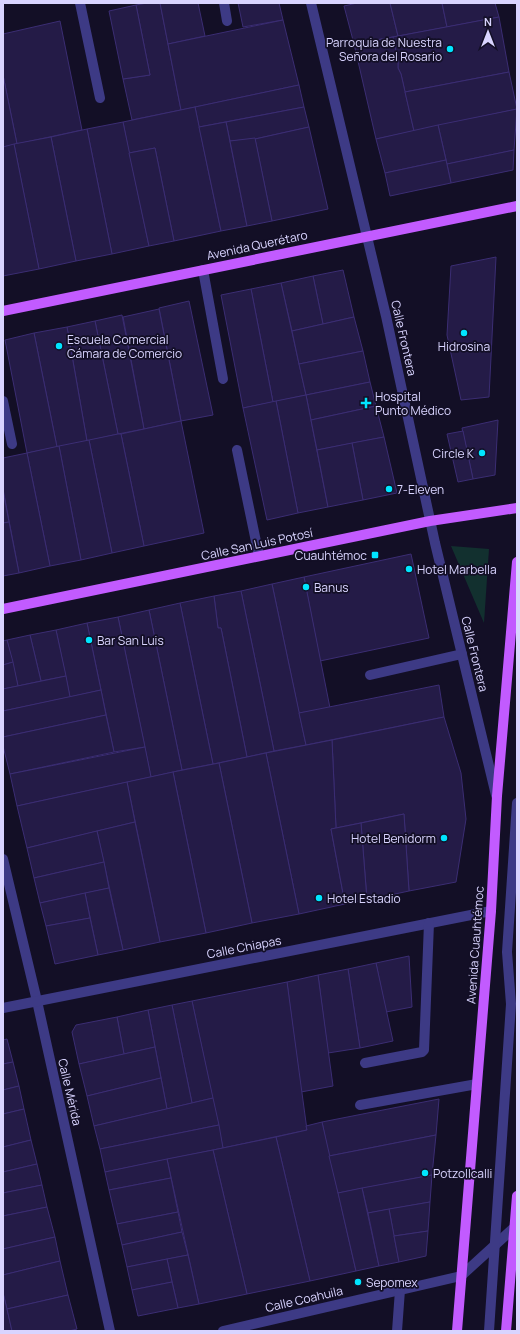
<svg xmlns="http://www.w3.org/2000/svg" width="520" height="1334" font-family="Manrope,sans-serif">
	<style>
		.green { fill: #12302f }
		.building { fill: #241b47; stroke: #3b2d73 }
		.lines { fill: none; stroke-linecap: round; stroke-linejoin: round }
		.minor { stroke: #3d3a85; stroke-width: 10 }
		.major { stroke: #c25bff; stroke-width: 10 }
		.poi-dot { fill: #00e5ff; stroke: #130f26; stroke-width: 1.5 }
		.labels { text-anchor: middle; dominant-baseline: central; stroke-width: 3.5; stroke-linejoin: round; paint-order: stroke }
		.poi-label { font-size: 12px; fill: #d9d4ff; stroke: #130f26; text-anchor: start }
		.street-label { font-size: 12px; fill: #d9d4ff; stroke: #130f26 }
	</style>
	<rect width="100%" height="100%" fill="#130f26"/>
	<polygon class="green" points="451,546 489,549 484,623"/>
	<g class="building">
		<polygon points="147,3 160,3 181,110 132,120 123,79 150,75 136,5"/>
		<polygon points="160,3 198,3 205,36 168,44"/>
		<polygon points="238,3 279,3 283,20 243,27"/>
		<polygon points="357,3 390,3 398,36 354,44 344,6"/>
		<polygon points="390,3 442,3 447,27 398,36"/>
		<polygon points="442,3 495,3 499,17 447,27"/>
		<polygon points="136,5 150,75 123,79 109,11"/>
		<polygon points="499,17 509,72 405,92 401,74 398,68 398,61 393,37"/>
		<polygon points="283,20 299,85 181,110 168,44"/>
		<polygon points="60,21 82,130 17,144 3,75 3,34"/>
		<polygon points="393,37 398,61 398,68 401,74 414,131 376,139 354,44"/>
		<polygon points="509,72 517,109 414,131 405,92"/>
		<polygon points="3,75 17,144 3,147"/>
		<polygon points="299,85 304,107 199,127 195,107"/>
		<polygon points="195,107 221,231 174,241 155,148 129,153 123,122"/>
		<polygon points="304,107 309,127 255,139 230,141 226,122"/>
		<polygon points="517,109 514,150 447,164 438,125"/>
		<polygon points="123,122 149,246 112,254 87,129"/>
		<polygon points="226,122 247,226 221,231 199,127"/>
		<polygon points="438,125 446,160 385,173 376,139"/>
		<polygon points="309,127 328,209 272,221 255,139"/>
		<polygon points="87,129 112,254 76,261 51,137"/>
		<polygon points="51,137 76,261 39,269 14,144"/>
		<polygon points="255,138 272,221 247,226 230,141"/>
		<polygon points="14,144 39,269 3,276 3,147"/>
		<polygon points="155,148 174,241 149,246 129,153"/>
		<polygon points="514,150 513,170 451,183 447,164"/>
		<polygon points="446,160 451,183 390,196 385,173"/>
		<polygon points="496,257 489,397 461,400 447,335 451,266"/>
		<polygon points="343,270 354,317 323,324 313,276"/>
		<polygon points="313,276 323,324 292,331 281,283"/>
		<polygon points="281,283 306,395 273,402 251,289"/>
		<polygon points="251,289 273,402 243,408 221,295"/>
		<polygon points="189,301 213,415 181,421 159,308"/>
		<polygon points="159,309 181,421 144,429 123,317"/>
		<polygon points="122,315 144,429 118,434 95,321"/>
		<polygon points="354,317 363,351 299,364 292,331"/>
		<polygon points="95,321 118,434 87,441 67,327"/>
		<polygon points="67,327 87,441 57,447 34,333"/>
		<polygon points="34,333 57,447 27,453 5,340"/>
		<polygon points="363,351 370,382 306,395 299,364"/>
		<polygon points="370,382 376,406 311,420 306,395"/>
		<polygon points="306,395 328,507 298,513 276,401"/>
		<polygon points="276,401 298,513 267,520 243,408"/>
		<polygon points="376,406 384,437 317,450 311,420"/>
		<polygon points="498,420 495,475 473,479 462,428"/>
		<polygon points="181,421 204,533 144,546 121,434"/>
		<polygon points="463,431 473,479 458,482 447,434"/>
		<polygon points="118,434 121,434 144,546 112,553 89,440"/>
		<polygon points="384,437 397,493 363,500 352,443"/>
		<polygon points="89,440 112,553 81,560 59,446"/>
		<polygon points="352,443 363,500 328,507 317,450"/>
		<polygon points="59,446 81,560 50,566 27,453"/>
		<polygon points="27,453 50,566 19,573 3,489 3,458"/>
		<polygon points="3,491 9,522 3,523"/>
		<polygon points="9,522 19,573 3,576 3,523"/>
		<polygon points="411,554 429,638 320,661 304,577"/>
		<polygon points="304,577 330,708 299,713 272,584"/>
		<polygon points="272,584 306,745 274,751 241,591"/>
		<polygon points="241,591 274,751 247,757 221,628 218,628 214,596"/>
		<polygon points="214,596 218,628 221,628 247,757 213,764 180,603"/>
		<polygon points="180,603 213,764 182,770 149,610"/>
		<polygon points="149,610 182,770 151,777 118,617"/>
		<polygon points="118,617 145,747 114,752 87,623"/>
		<polygon points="87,623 101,690 70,697 56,630"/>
		<polygon points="56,630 66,676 41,681 30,635"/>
		<polygon points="30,635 41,681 18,686 7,640"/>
		<polygon points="7,640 13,662 3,665 3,641"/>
		<polygon points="13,662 18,686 3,689 3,665"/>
		<polygon points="66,676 70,697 3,711 3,689"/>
		<polygon points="439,685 444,717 306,745 299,713"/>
		<polygon points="101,690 106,715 3,737 3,711"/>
		<polygon points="106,715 114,752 10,774 3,746 3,737"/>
		<polygon points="444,717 461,773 466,819 456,882 409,891 404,814 336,828 332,740"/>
		<polygon points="332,740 336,828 331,829 345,904 299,914 266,753"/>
		<polygon points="145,747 151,777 17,806 10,774"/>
		<polygon points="266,753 299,914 252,923 219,763"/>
		<polygon points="219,763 252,923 206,933 173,772"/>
		<polygon points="173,772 206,933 160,942 127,782"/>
		<polygon points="127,782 135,822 27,848 17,806"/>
		<polygon points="404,814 409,891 367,900 361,823"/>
		<polygon points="135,822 160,942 123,950 97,831"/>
		<polygon points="361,823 367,900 345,904 331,829"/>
		<polygon points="97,831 104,862 34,878 27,848"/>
		<polygon points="104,862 109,888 40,903 34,878"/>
		<polygon points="109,888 123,950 98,955 85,893"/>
		<polygon points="85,893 90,918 46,926 40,903"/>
		<polygon points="90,918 98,955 55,964 46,926"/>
		<polygon points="409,956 412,1007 386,1012 376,963"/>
		<polygon points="376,963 393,1041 360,1048 348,969"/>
		<polygon points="348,969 360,1048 328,1053 318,975"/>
		<polygon points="318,975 333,1086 301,1092 287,982"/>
		<polygon points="287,982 307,1130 223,1148 192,1001"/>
		<polygon points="192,1001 213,1098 192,1103 172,1005"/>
		<polygon points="172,1005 192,1103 167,1109 148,1010"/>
		<polygon points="148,1010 155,1047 124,1054 117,1017"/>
		<polygon points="117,1017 124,1054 79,1064 72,1032 76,1025"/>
		<polygon points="7,1039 13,1062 3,1064 3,1040"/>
		<polygon points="155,1047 161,1078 87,1096 79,1064"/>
		<polygon points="13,1062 19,1086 3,1090 3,1064"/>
		<polygon points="161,1078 167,1109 94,1126 87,1096"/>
		<polygon points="19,1086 24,1109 3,1114 3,1090"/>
		<polygon points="213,1098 219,1125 100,1149 94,1126"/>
		<polygon points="439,1099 436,1135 329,1156 322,1122"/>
		<polygon points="24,1109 31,1140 3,1147 3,1114"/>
		<polygon points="322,1122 356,1271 310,1281 276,1137 307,1130 306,1126"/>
		<polygon points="219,1125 223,1148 105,1172 100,1149"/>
		<polygon points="436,1135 432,1175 338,1193 329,1156"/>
		<polygon points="276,1137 310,1281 247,1294 213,1150"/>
		<polygon points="31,1140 37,1164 3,1172 3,1147"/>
		<polygon points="213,1150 247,1294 199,1304 167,1159"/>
		<polygon points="167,1159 171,1178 109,1190 105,1172"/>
		<polygon points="37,1164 42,1185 3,1193 3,1172"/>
		<polygon points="432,1175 430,1202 368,1213 362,1188"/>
		<polygon points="171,1178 178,1212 117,1224 109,1190"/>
		<polygon points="42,1185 47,1207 3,1216 3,1193"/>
		<polygon points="362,1188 379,1266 356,1271 338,1193"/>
		<polygon points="430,1202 428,1231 394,1236 389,1209"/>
		<polygon points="47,1207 55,1237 3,1249 3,1216"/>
		<polygon points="389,1209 399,1262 379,1266 368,1213"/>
		<polygon points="178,1212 182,1232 122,1245 117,1224"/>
		<polygon points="428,1231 426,1256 399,1262 394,1236"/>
		<polygon points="182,1232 188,1255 127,1267 122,1245"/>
		<polygon points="55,1237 60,1261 3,1275 3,1249"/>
		<polygon points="188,1255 199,1304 178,1308 167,1259"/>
		<polygon points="167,1259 172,1282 132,1290 127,1267"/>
		<polygon points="60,1261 68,1295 7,1309 3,1293 3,1275"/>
		<polygon points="172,1282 178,1308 138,1316 132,1290"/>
		<polygon points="3,1293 7,1309 12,1331 3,1331"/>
		<polygon points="68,1295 77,1329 69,1331 12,1331 7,1309"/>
	</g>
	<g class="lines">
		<g class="minor">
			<polyline points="80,3 100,98"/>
			<polyline points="224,3 227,21"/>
			<polyline points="311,3 386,316 435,543 496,795"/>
			<polyline points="203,270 223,379"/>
			<polyline points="3,401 12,444"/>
			<polyline points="237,450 259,556"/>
			<polyline points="370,675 462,654"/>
			<polyline points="3,859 37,1001 110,1331"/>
			<polyline points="3,1008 491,911"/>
			<polyline points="365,1063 422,1052 424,1050 429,923"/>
			<polyline points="360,1105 477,1084"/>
			<polyline points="223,1331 461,1276 517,1225"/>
			<polyline points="397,1331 400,1290"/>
			<polyline points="489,1331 511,1004 507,952 517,803"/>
		</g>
		<g class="major">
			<polyline points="3,311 517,206"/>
			<polyline points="3,609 430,521 517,508"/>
			<polyline points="457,1331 491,911 497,796 517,562"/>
			<polyline points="506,1331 517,1196"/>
		</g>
	</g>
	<g class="poi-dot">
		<circle cx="450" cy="49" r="4"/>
		<circle cx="464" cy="333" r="4"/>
		<circle cx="59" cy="346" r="4"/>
		<path d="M364 397h4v4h4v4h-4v4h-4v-4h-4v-4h4z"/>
		<circle cx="482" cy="453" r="4"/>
		<circle cx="389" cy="489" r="4"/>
		<rect x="371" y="551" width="8" height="8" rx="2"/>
		<circle cx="409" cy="569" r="4"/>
		<circle cx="306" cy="587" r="4"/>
		<circle cx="89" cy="640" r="4"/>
		<circle cx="444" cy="838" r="4"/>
		<circle cx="319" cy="898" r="4"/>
		<circle cx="425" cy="1173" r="4"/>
		<circle cx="358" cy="1282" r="4"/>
	</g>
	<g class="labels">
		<g class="poi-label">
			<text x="442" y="42" text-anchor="end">Parroquia de Nuestra<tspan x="442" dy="14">Señora del Rosario</tspan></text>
			<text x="67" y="339">Escuela Comercial<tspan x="67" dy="14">Cámara de Comercio</tspan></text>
			<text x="464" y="346" text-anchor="middle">Hidrosina</text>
			<text x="375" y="396">Hospital<tspan x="375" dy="14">Punto Médico</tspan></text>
			<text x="474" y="453" text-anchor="end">Circle K</text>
			<text x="397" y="489">7-Eleven</text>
			<text x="367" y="555" text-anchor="end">Cuauhtémoc</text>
			<text x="417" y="569">Hotel Marbella</text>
			<text x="314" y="587">Banus</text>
			<text x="97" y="640">Bar San Luis</text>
			<text x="436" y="838" text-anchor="end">Hotel Benidorm</text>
			<text x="327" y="898">Hotel Estadio</text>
			<text x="433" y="1173">Potzollcalli</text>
			<text x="366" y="1282">Sepomex</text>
		</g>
		<g class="street-label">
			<text transform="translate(257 245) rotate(-12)">Avenida Querétaro</text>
			<text transform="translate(404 338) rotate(77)">Calle Frontera</text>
			<text transform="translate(257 544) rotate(-12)">Calle San Luis Potosí</text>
			<text transform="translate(475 654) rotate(76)">Calle Frontera</text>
			<text transform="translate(475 945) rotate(-86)">Avenida Cuauhtémoc</text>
			<text transform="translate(244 947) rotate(-11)">Calle Chiapas</text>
			<text transform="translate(70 1092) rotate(77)">Calle Mérida</text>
			<text transform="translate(304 1299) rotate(-13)">Calle Coahuila</text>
		</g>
	</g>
	<rect width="520" height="1334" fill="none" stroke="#d9d4ff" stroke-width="8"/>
	<g transform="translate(488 32)" stroke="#130f26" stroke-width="3" paint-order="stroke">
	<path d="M0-3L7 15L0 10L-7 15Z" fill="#d9d4ff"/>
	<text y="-6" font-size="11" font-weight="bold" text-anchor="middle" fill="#d9d4ff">N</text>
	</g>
</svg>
